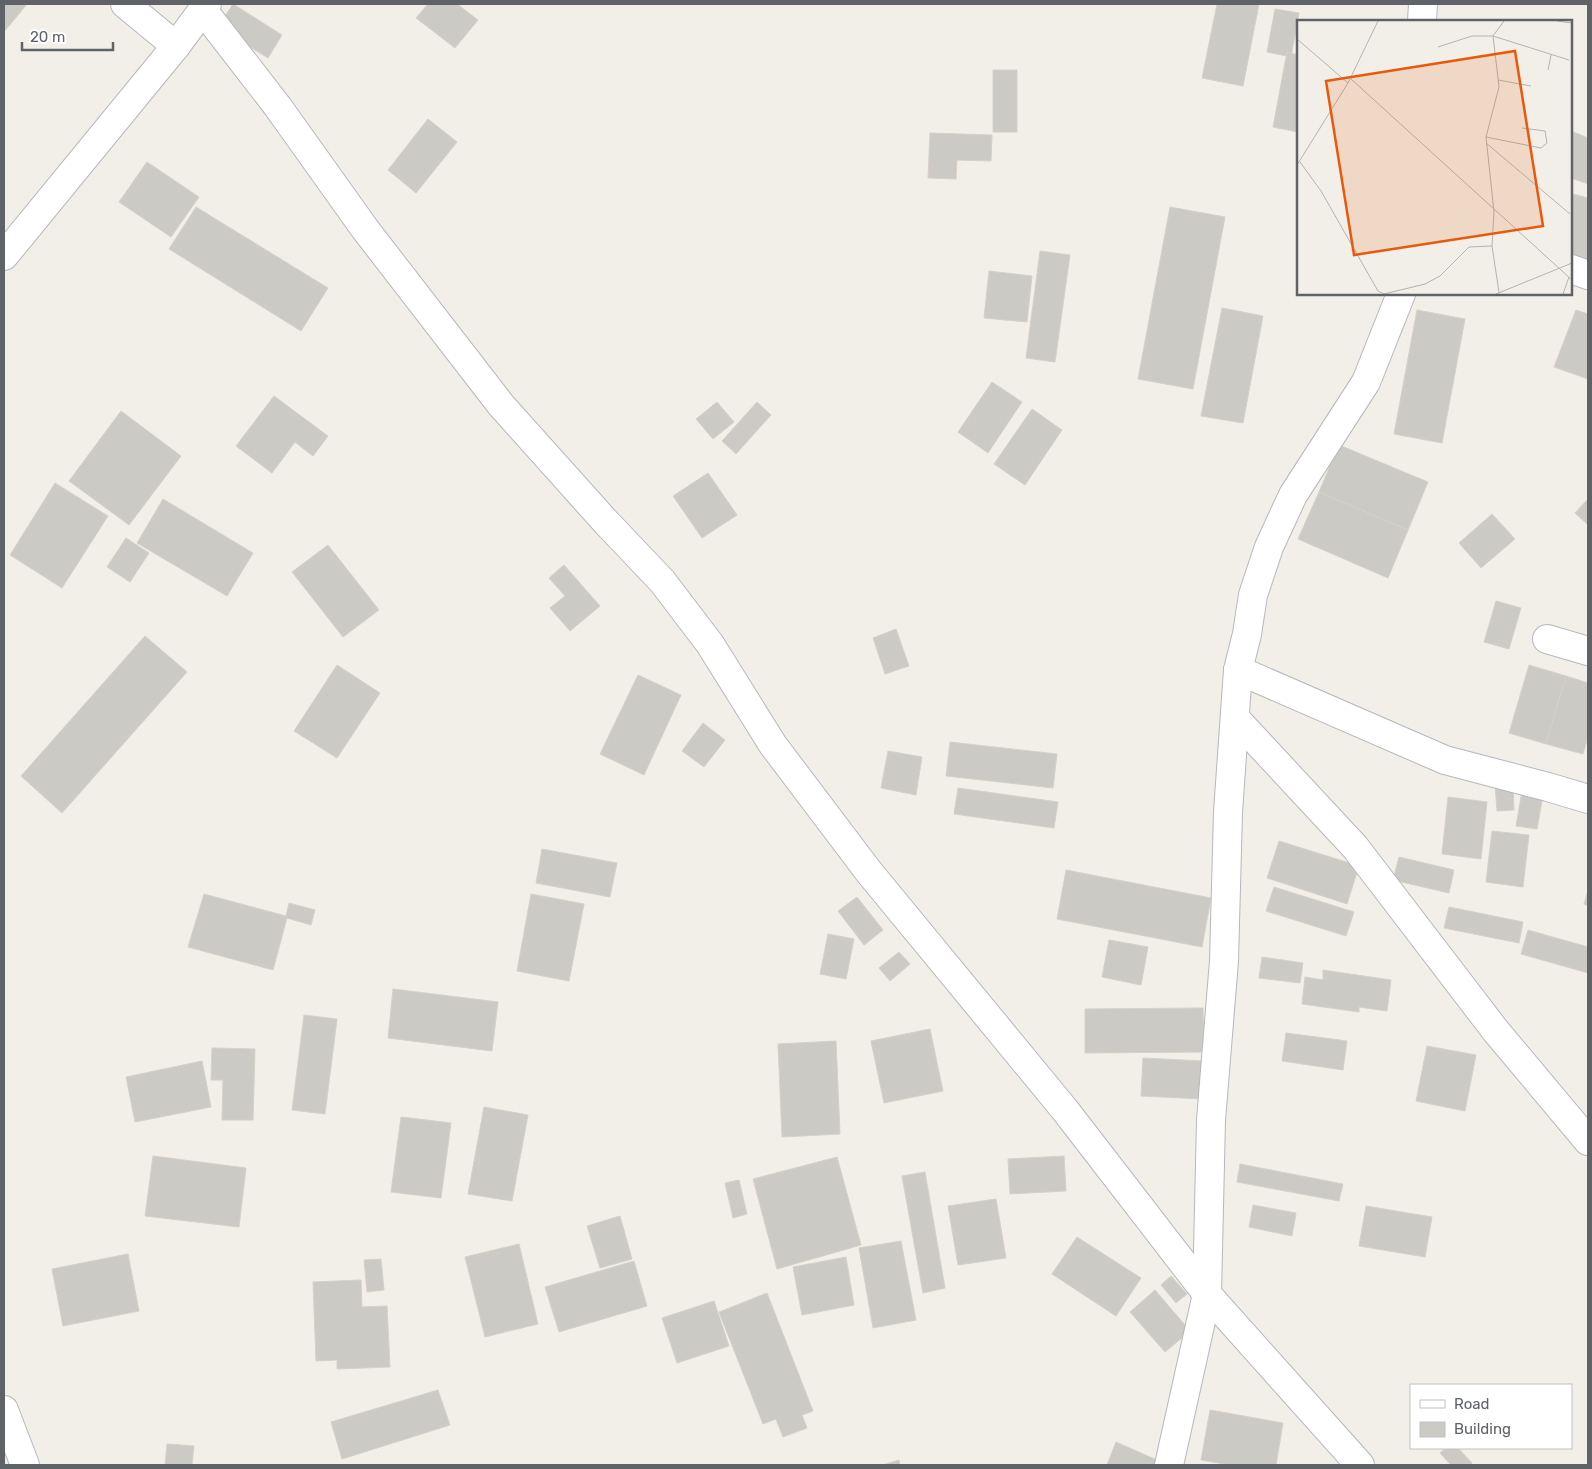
<svg xmlns="http://www.w3.org/2000/svg" width="1592" height="1469" font-family="Rubik,sans-serif">
	<style>
		.building { fill: #cccac5; stroke: #d6d1c6 }
		.lines { fill: none; stroke-linecap: round; stroke-linejoin: round }
		.street-casing { stroke: #b5b8bc; stroke-width: 30 }
		.street { stroke: #fff; stroke-width: 28 }
		.inset-road { fill: none; stroke: #b3b3b1; stroke-width: 1 }
		.view { fill: #e8590c; fill-opacity: 0.15; stroke: #e8590c; stroke-width: 2.5 }
		.inset-edge { fill: none; stroke: #5f6368; stroke-width: 2.5 }
	</style>
	<rect width="100%" height="100%" fill="#f1efe8"/>
	<g class="building">
		<polygon points="4,4 27,4 4,32"/>
		<polygon points="233,4 282,35 268,58 218,27"/>
		<polygon points="428,4 457,4 478,20 455,48 416,18"/>
		<polygon points="1217,4 1259,4 1243,86 1202,78"/>
		<polygon points="1275,9 1299,13 1291,57 1267,52"/>
		<polygon points="1287,52 1298,55 1298,132 1273,127"/>
		<rect x="993" y="70" width="24" height="62"/>
		<polygon points="428,119 457,142 416,193 388,170"/>
		<polygon points="1571,131 1588,138 1588,184 1571,178"/>
		<polygon points="930,133 992,135 991,161 957,160 956,179 928,178"/>
		<polygon points="147,162 199,197 171,237 119,202"/>
		<polygon points="1573,194 1588,198 1588,265 1571,261 1571,204"/>
		<polygon points="196,207 328,288 301,331 169,249"/>
		<polygon points="1170,207 1225,217 1193,389 1138,379"/>
		<polygon points="1040,251 1070,255 1055,362 1026,358"/>
		<polygon points="989,271 1032,276 1027,322 984,318"/>
		<polygon points="1222,308 1263,316 1243,423 1201,416"/>
		<polygon points="1417,310 1465,319 1442,443 1394,434"/>
		<polygon points="1576,310 1588,314 1588,379 1554,367"/>
		<polygon points="992,382 1022,402 988,453 958,432"/>
		<polygon points="274,396 328,436 313,456 295,442 272,473 236,446"/>
		<polygon points="717,402 734,422 713,439 696,419"/>
		<polygon points="757,402 771,415 736,454 722,441"/>
		<polygon points="1032,409 1062,430 1025,485 994,464"/>
		<polygon points="121,411 181,456 129,525 69,481"/>
		<polygon points="1339,445 1428,482 1408,530 1319,492"/>
		<polygon points="708,473 737,515 702,538 673,496"/>
		<polygon points="55,483 108,516 62,588 10,555"/>
		<polygon points="1319,492 1408,530 1388,578 1298,539"/>
		<polygon points="163,499 253,553 227,596 137,543"/>
		<polygon points="1588,499 1588,525 1575,513"/>
		<polygon points="1492,514 1515,539 1481,568 1459,543"/>
		<polygon points="126,538 149,553 130,582 107,567"/>
		<polygon points="328,545 379,610 343,637 292,572"/>
		<polygon points="564,565 600,606 570,631 550,608 565,596 549,578"/>
		<polygon points="1496,601 1521,608 1509,649 1484,642"/>
		<polygon points="896,629 909,666 885,674 873,638"/>
		<polygon points="145,636 187,672 62,813 21,776"/>
		<polygon points="337,665 380,693 337,758 294,731"/>
		<polygon points="1529,665 1566,676 1546,744 1509,733"/>
		<polygon points="638,675 681,695 644,775 600,754"/>
		<polygon points="1566,676 1588,683 1588,737 1583,754 1546,744"/>
		<polygon points="703,723 725,740 704,767 682,751"/>
		<polygon points="950,742 1057,754 1053,788 946,776"/>
		<polygon points="888,751 922,757 916,795 881,788"/>
		<polygon points="1495,784 1513,784 1514,810 1497,811"/>
		<polygon points="1523,785 1544,789 1537,829 1516,826"/>
		<polygon points="958,788 1058,802 1054,828 954,814"/>
		<polygon points="1448,797 1487,802 1481,859 1442,854"/>
		<polygon points="1492,831 1529,835 1523,887 1486,882"/>
		<polygon points="1279,841 1359,866 1347,904 1267,878"/>
		<polygon points="542,849 617,863 610,897 536,883"/>
		<polygon points="1399,857 1454,870 1449,893 1393,880"/>
		<polygon points="1066,870 1211,898 1202,947 1057,919"/>
		<polygon points="1274,887 1354,912 1346,936 1266,911"/>
		<polygon points="1588,891 1588,906 1584,904"/>
		<polygon points="204,894 286,916 289,903 315,910 311,925 287,918 273,970 188,947"/>
		<polygon points="531,894 584,904 569,981 517,971"/>
		<polygon points="857,897 883,930 864,945 838,911"/>
		<polygon points="1449,907 1523,922 1519,943 1444,928"/>
		<polygon points="1528,930 1588,947 1588,973 1521,954"/>
		<polygon points="828,934 854,939 846,979 820,974"/>
		<polygon points="1109,940 1148,947 1141,985 1102,977"/>
		<polygon points="899,952 910,964 890,981 879,968"/>
		<polygon points="1262,957 1303,963 1300,983 1259,978"/>
		<polygon points="1323,970 1391,980 1387,1011 1359,1007 1359,1012 1302,1004 1305,977 1323,980"/>
		<polygon points="393,989 498,1002 492,1051 388,1038"/>
		<polygon points="1203,1008 1204,1052 1085,1053 1085,1009"/>
		<polygon points="304,1015 337,1019 325,1114 292,1110"/>
		<polygon points="930,1029 943,1091 884,1103 871,1041"/>
		<polygon points="1286,1033 1347,1041 1343,1070 1282,1061"/>
		<polygon points="836,1041 840,1134 782,1137 778,1044"/>
		<polygon points="1427,1046 1476,1055 1465,1111 1416,1101"/>
		<polygon points="212,1048 255,1049 253,1120 222,1120 223,1080 211,1080"/>
		<polygon points="1143,1058 1203,1061 1202,1099 1141,1096"/>
		<polygon points="202,1061 211,1107 135,1122 126,1077"/>
		<polygon points="484,1107 528,1115 512,1201 468,1194"/>
		<polygon points="401,1117 451,1123 441,1198 391,1192"/>
		<polygon points="153,1156 246,1168 239,1227 145,1216"/>
		<polygon points="1064,1156 1066,1191 1010,1194 1008,1159"/>
		<polygon points="837,1157 861,1245 777,1269 753,1179"/>
		<polygon points="1240,1164 1343,1184 1339,1201 1237,1182"/>
		<polygon points="925,1172 945,1288 923,1293 902,1176"/>
		<polygon points="739,1180 747,1214 733,1218 725,1183"/>
		<polygon points="996,1199 1006,1258 958,1265 948,1206"/>
		<polygon points="1253,1205 1296,1213 1292,1236 1249,1227"/>
		<polygon points="1366,1206 1432,1217 1425,1257 1359,1246"/>
		<polygon points="620,1216 632,1259 600,1268 587,1226"/>
		<polygon points="1077,1237 1141,1278 1116,1316 1052,1274"/>
		<polygon points="901,1241 916,1320 873,1328 859,1248"/>
		<polygon points="519,1244 538,1324 485,1337 465,1257"/>
		<polygon points="128,1254 139,1311 63,1326 52,1269"/>
		<polygon points="846,1257 854,1305 802,1315 793,1267"/>
		<polygon points="381,1259 384,1290 367,1292 364,1260"/>
		<polygon points="634,1261 647,1306 559,1332 545,1287"/>
		<polygon points="1171,1276 1187,1294 1176,1303 1161,1285"/>
		<polygon points="361,1280 362,1307 387,1306 390,1367 337,1369 337,1360 316,1361 313,1282"/>
		<polygon points="1155,1290 1190,1331 1165,1352 1130,1312"/>
		<polygon points="767,1293 813,1411 802,1415 807,1428 783,1437 776,1419 763,1424 719,1312"/>
		<polygon points="714,1301 729,1346 677,1363 662,1318"/>
		<polygon points="438,1390 450,1425 342,1459 331,1422"/>
		<polygon points="1210,1410 1283,1423 1276,1465 1230,1465 1201,1460"/>
		<polygon points="1116,1442 1166,1464 1165,1465 1107,1465"/>
		<polygon points="167,1444 194,1446 192,1465 165,1465"/>
		<polygon points="1446,1448 1458,1448 1472,1463 1469,1465 1451,1465 1440,1453"/>
		<polygon points="899,1460 900,1465 883,1465"/>
	</g>
	<g class="lines">
		<g class="street-casing">
			<g id="street">
				<polyline points="125,4 176,46"/>
				<polyline points="203,10 278,107 365,229 501,405 605,521 662,581 710,644 773,745 869,872 1065,1110 1207,1294 1360,1465"/>
				<polyline points="1422,21 1423,4"/>
				<polyline points="4,256 176,46 207,4"/>
				<polyline points="1571,269 1588,275"/>
				<polyline points="1547,639 1588,651"/>
				<polyline points="1238,670 1445,760 1548,787 1588,799"/>
				<polyline points="1235,718 1355,847 1495,1030 1588,1141"/>
				<polyline points="4,1410 25,1465"/>
				<polyline points="1169,1465 1207,1294 1211,1120 1224,961 1228,812 1238,670 1247,634 1253,595 1269,547 1293,495 1366,382 1401,294"/>
			</g>
		</g>
		<use href="#street" class="street"/>
	</g>
	<g transform="translate(1297 20)">
		<rect width="275" height="275" fill="#f1efe8"/>
		<path class="inset-road" d="M260 1 275 3M0 19 51 63M141 27 175 16H196L272 40M251 50 254 35M54 59 275 260M201 60 234 66M189 117 244 128 250 123 248 111 225 108M189 123 273 194M3 142 24 171 81 271 87 274 128 264 143 256 172 227 195 226M0 145 51 63 81 1M202 272 195 226 197 192 189 117 202 67 196 16 207 1M199 274 275 243M266 274 272 257"/>
		<path class="view" d="M218 31 246 206 57 235 29 61Z"/>
		<rect width="275" height="275" class="inset-edge"/>
	</g>
	<rect width="1592" height="1469" fill="none" stroke="#5f6368" stroke-width="10"/>
	<rect x="1410" y="1384" width="162" height="65" fill="#ffffff" stroke="#bfc1c3"/>
	<rect x="1420" y="1400" width="25" height="8" fill="#ffffff" stroke="#bfc1c3"/>
	<text x="1454" y="1409" font-size="15" fill="#5f6368">Road</text>
	<rect x="1420" y="1422" width="25" height="15" fill="#cccac5" stroke="#bfc1c3"/>
	<text x="1454" y="1434" font-size="15" fill="#5f6368">Building</text>
	<path d="M22 42v8h91v-8" fill="none" stroke="#5f6368" stroke-width="2.5"/>
	<text x="30" y="42" font-size="15" fill="#5f6368" stroke="#ffffff" stroke-width="4" paint-order="stroke">20 m</text>
</svg>
